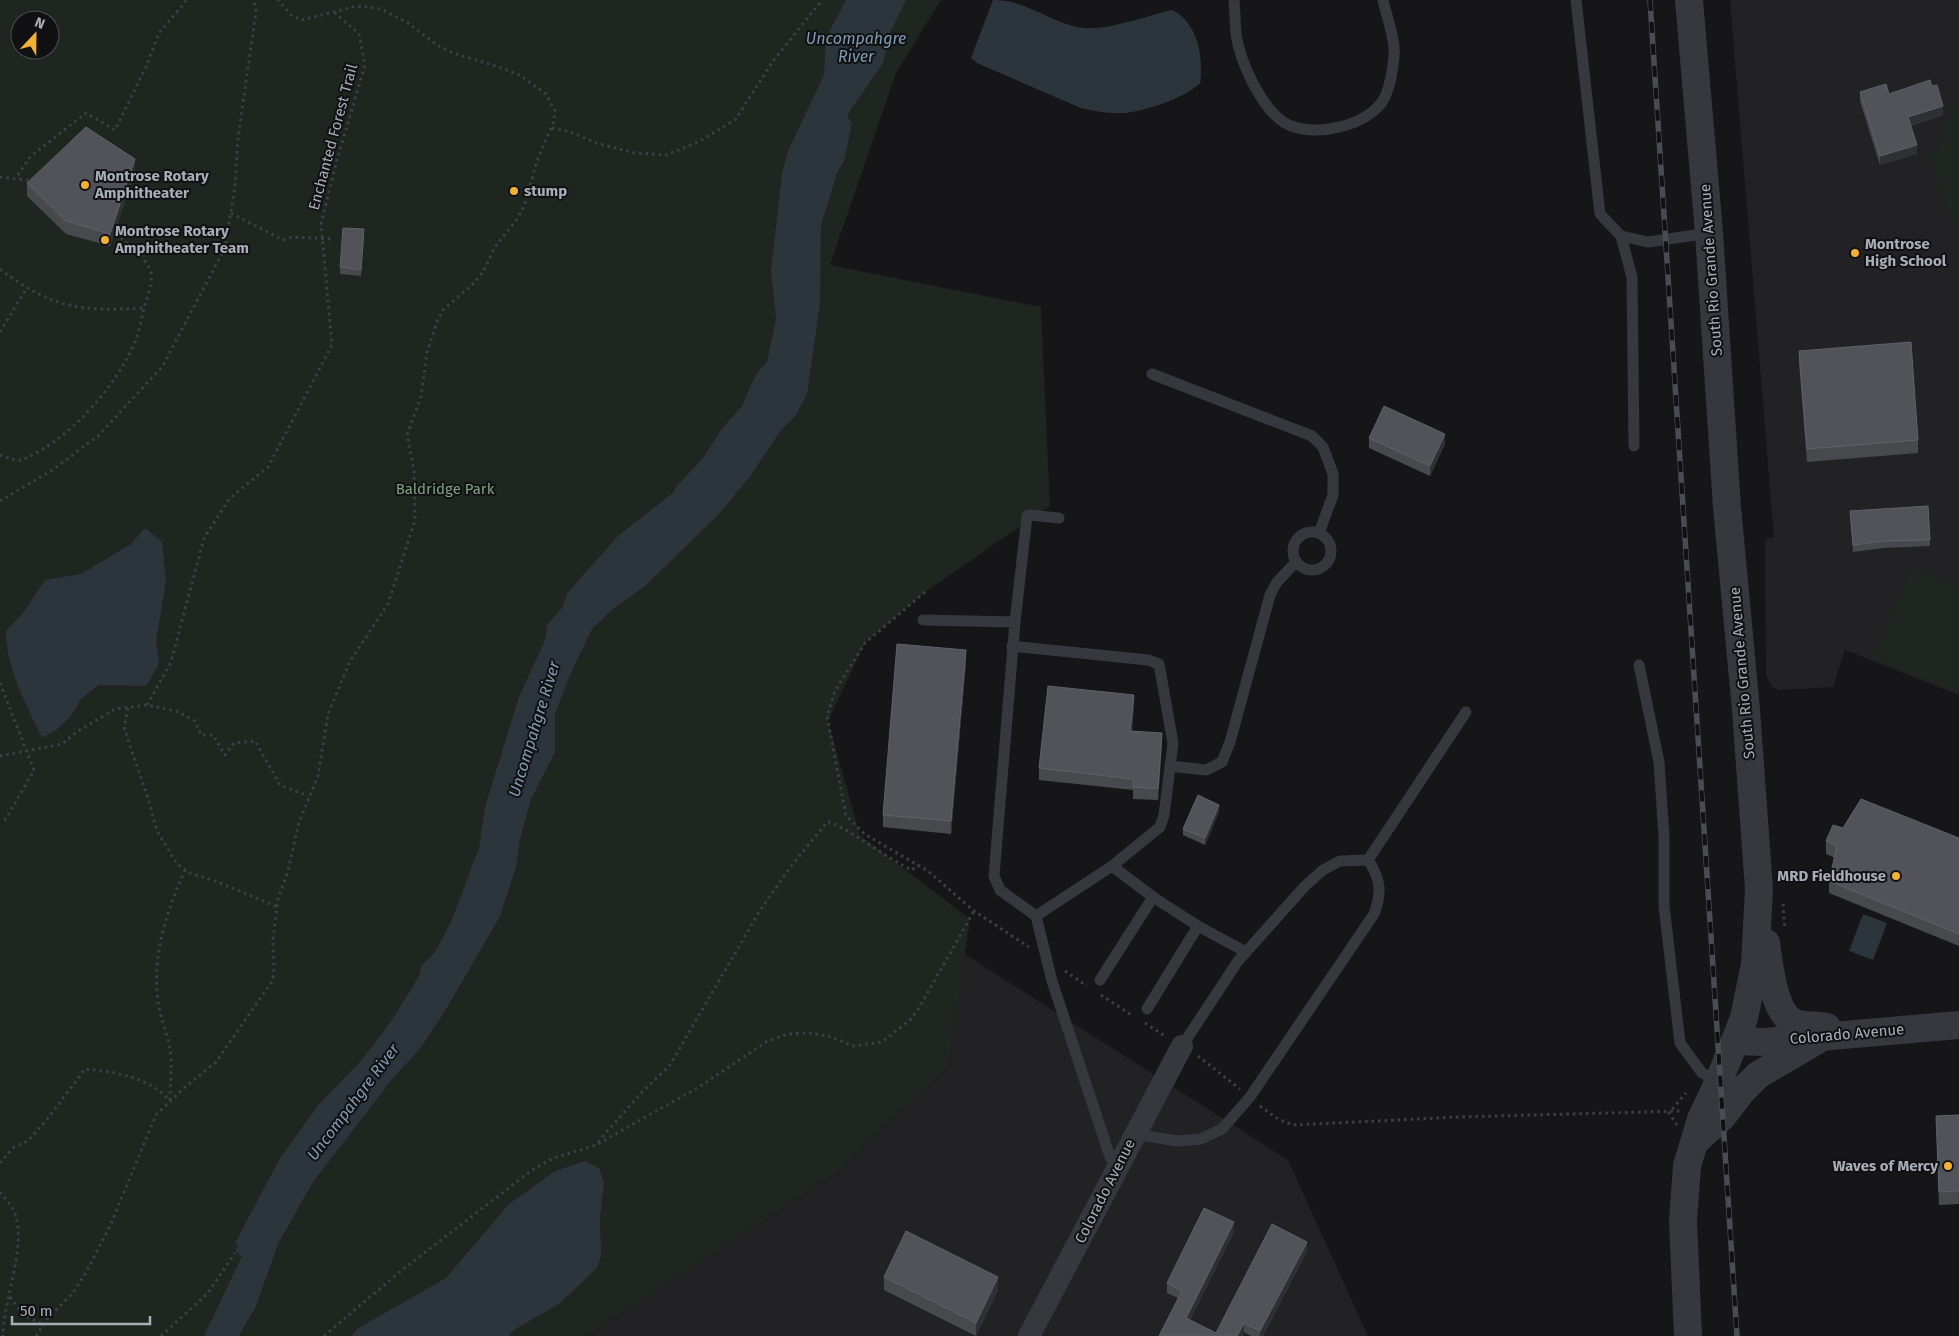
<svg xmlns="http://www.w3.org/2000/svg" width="1959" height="1336" font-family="'Fira Sans',sans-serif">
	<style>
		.built { fill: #222225 }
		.green { fill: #1e261f; fill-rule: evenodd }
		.water { fill: #2c353c }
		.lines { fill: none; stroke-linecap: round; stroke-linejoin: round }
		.path { stroke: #3d3f44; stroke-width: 3; stroke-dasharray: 2.5 4; stroke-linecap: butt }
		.service { stroke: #37383d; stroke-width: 11 }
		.minor { stroke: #37383d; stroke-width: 22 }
		.tertiary { stroke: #37383d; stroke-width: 28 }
		.rail-casing { stroke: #4a4c52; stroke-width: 5.5 }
		.rail { stroke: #111113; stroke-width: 4; stroke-dasharray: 11; stroke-linecap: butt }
		.wall { fill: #47494d }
		.shaded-wall { fill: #2f3033 }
		.building { fill: #525359; stroke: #5f6168 }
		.poi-dot { fill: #f2b134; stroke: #111113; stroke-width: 2 }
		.labels { text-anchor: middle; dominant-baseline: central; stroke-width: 4; stroke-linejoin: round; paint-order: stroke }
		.street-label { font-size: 15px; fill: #a8adb8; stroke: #111113 }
		.poi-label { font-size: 15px; font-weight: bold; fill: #a8adb8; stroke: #111113; text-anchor: start }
		.park-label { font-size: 15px; fill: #7fa381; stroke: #111113 }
		.water-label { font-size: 16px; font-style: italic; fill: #7f9bb3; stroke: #111113 }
	</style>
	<rect width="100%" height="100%" fill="#161618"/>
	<g class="built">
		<polygon points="1730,0 1959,0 1959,695 1845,650 1833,687 1779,690 1772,687 1766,675 1765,539 1774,538"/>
		<polygon points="963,953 1288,1160 1368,1336 587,1336 835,1174 948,1067"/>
	</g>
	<g class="green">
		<path d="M0 0H941L896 73 830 265 1041 307 1050 506 925 592 865 643 828 721 860 835 970 919 948 1067 835 1174 587 1336H0ZM20 20H50V50H20Z"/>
		<polygon points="1959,95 1959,244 1928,155 1937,151 1947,117"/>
		<polygon points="1911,566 1959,586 1959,693 1873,658"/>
	</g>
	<g class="water">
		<polygon points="846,0 906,0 889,35 883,63 847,115 852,124 844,161 837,173 821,225 820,303 807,394 796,415 781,430 751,475 721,512 645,586 614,608 592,629 569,677 555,714 555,752 531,799 520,839 516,867 500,916 445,1011 419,1050 393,1078 313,1182 278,1244 256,1306 239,1336 204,1336 242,1256 235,1251 238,1246 235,1243 279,1160 319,1104 361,1061 392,1020 419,976 421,966 435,952 451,922 479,848 485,807 519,697 546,638 547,625 562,608 568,592 619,535 673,493 676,487 703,458 721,430 742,406 756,374 767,362 776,319 771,270 782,173 788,151 824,75 826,38"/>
		<path d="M993 0C1025 0 1047 20 1077 27 1102 33 1146 16 1172 10 1197 22 1204 56 1200 83 1188 96 1151 109 1132 112 1115 115 1098 112 1081 108L977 63 971 58Z"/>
		<path d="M145 528 162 542 166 581 156 641 159 664 146 686 99 685 81 699 70 717 55 731 42 738C27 705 6 669 6 631L23 613 45 580 81 574 131 544Z"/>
		<polygon points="1863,914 1887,923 1873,960 1849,951"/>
		<polygon points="585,1161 599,1168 604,1182 600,1218 601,1256 597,1268 559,1304 512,1331 509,1336 351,1336 357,1329 446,1278 509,1204 555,1171"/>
	</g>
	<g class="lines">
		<g class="path">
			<polyline points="552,128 571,132 596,143 635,153 666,155 698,142 735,120 773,61 822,0"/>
			<polyline points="18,175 30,157 86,113 115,130 146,67 159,33 187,0"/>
			<polyline points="0,177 34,181"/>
			<polyline points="231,213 283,240 292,237 333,239"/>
			<path d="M0 269C51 308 81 312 144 308"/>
			<polyline points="0,332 26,289"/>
			<path d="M0 455 18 461C66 445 119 384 137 337 140 327 142 317 144 307 147 298 153 284 151 273 148 260 131 247 121 238"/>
			<polyline points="0,501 54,469 98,436 162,367 225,248 235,186 238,138 256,12 254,0"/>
			<polyline points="925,592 865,643 835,691 827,716 846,816 866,835 928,871 974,911 1029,947"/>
			<polyline points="0,683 34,770 6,819 0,820"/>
			<polyline points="147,705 171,662 204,538 230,498 268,467 332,345 321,224 337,160 365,65 359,34 335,13"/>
			<polyline points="128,708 124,727 129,743 148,798 157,831 177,864 190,873 215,881 278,907"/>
			<polyline points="0,756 62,744 78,731 115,709 147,705 176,711 195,721 201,735 213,735 225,755 234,743 255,741 280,785 308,796"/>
			<polyline points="1783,904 1785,930"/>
			<polyline points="1065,971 1087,986"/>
			<polyline points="1101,995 1133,1016"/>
			<polyline points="1145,1023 1165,1036"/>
			<polyline points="1198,1056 1240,1089"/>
			<path d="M170 1100C170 1083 173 1060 169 1043 164 1026 158 1010 157 991 154 948 168 909 185 870"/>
			<polyline points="1260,1106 1278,1119 1293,1125 1459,1117 1681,1111"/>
			<polyline points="1677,1125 1669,1113 1686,1093"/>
			<path d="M598 1142 642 1092 670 1065 759 912 789 869 827 822C838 821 892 862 912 870L918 865"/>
			<path d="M0 1163 14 1147 28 1141 49 1117 85 1069C116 1072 149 1077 170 1101"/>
			<path d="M0 1192C4 1198 11 1204 14 1211 28 1244 3 1300 3 1336"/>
			<path d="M10 1297C20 1311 26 1318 43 1324"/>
			<polyline points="36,1336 47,1319 72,1294 84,1276 110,1226 156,1115 184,1088 216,1062 271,983 274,974 273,938 278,899 288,871 299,822 318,776 328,714 350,661 388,604 415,520 414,471 407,435 421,397 427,352 437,322 443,310 473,284 483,272 495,247 517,219 525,204 537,161 554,121 555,111 546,94 521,76 502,68 453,53 437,45 408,23 381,9 357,6 302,20 292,16 278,0"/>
			<polyline points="161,1336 208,1293 235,1253"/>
			<polyline points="324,1336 402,1270 532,1170 554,1158 596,1145 699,1087 766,1042 788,1034 808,1033 828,1036 854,1046 882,1042 911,1019 919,1008 974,911"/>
		</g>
		<g class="service">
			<path d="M1234 0C1235 11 1235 23 1236 34 1240 62 1261 108 1285 123 1312 139 1371 126 1385 97 1390 85 1393 69 1394 56 1396 41 1386 15 1383 0"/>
			<polyline points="1576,0 1600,214 1621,236 1648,242 1709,233"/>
			<polyline points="1621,236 1632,277 1634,446"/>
			<polyline points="1152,374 1312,436 1323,447 1333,474 1333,495 1319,533"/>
			<circle cx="1312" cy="551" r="19"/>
			<polyline points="923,620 1015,622 994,876 1000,890 1036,916 1052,981 1110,1157 1118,1165"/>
			<polyline points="1015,622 1027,516 1030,515 1059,518"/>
			<polyline points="1012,646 1148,660 1159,664 1173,743 1164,815 1160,827 1112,866 1036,916"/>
			<polyline points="1639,665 1659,762 1664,836 1664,906 1680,1043 1702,1073 1719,1081"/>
			<polyline points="1170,766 1206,770 1222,762 1230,742 1270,595 1277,582 1296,562"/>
			<polyline points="1112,866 1153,897 1198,926 1147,1009"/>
			<polyline points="1198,926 1246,952"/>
			<polyline points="1100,980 1153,897"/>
			<polyline points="1182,1046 1238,961 1305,886 1323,870 1340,861 1368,860"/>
			<path d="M1134 1134 1177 1141 1201 1139 1222 1129 1250 1097 1374 914C1382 893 1381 879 1368 860L1466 712"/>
		</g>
		<polyline class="minor" points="1029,1336 1182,1046"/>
		<g class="tertiary">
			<path d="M1766 943C1769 963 1773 1014 1795 1023 1804 1026 1817 1025 1827 1027"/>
			<polyline points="1735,1041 1764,1042 1959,1025"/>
			<polyline points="1696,1141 1722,1117 1742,1091 1758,1075 1816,1041"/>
			<polyline points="1688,1336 1683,1221 1687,1166 1701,1119 1719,1081 1744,1018 1755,964 1759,889 1746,710 1727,507 1709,233 1689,0"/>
		</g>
		<g class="rail-casing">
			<polyline id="rail" points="1650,0 1737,1336"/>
		</g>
		<use href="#rail" class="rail"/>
	</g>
	<g class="wall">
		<polygon points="1860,92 1889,94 1943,115 1910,126 1917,154 1880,165 1860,101"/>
		<polygon points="135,171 110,246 66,234 27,196 27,183"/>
		<polygon points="364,235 361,276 340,274 340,267"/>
		<polygon points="1799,351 1918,440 1918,453 1807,462 1799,363"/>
		<polygon points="1369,438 1445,444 1430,476 1369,448"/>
		<polygon points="1928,506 1930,546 1884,548 1853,552 1850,511"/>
		<polygon points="966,663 951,834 883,827 883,815"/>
		<polygon points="1134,707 1132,731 1162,745 1158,800 1133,799 1133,790 1039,780 1039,768"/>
		<polygon points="1219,812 1205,845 1183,835 1183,829"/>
		<polygon points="1843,828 1959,838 1959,946 1829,893 1829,881 1835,858 1826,854 1826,841"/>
		<polygon points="1959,1115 1959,1204 1939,1205 1936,1116"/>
		<polygon points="1234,1232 1190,1320 1216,1333 1307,1251 1263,1336 1251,1336 1244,1332 1242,1336 1159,1336 1178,1298 1167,1293 1167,1283"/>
		<polygon points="884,1277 998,1290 976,1336 884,1290"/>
	</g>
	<g class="shaded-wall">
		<polygon points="1943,106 1943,115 1908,126 1908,117"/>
		<polygon points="1917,145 1917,154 1880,165 1880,156"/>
		<polygon points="135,159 135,171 110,246 110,234"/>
		<polygon points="1445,434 1445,444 1430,476 1430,466"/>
		<polygon points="966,650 966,663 951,834 951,821"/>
		<polygon points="1134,695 1134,707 1130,743 1130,731"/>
		<polygon points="1162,733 1162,745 1158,800 1158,789"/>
		<polygon points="1219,805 1219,812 1205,845 1205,838"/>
		<polygon points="1234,1222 1234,1232 1186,1328 1186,1318"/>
		<polygon points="1307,1242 1307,1251 1263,1336 1260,1336 1260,1331"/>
		<polygon points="998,1277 998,1290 976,1336 976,1323"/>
		<polygon points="1244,1323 1244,1332 1242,1336 1237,1336"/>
	</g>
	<g class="building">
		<polygon points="1930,80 1932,86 1937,85 1943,106 1908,117 1917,145 1880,156 1860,92 1886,84 1889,94"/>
		<polygon points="86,127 135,159 110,234 66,221 27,183"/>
		<polygon points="343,228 364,229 361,270 340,267"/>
		<polygon points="1911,342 1918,440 1807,449 1799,351"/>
		<polygon points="1384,406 1445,434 1430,466 1369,438"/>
		<polygon points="1928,506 1930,540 1884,541 1853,545 1850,511"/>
		<polygon points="897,644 966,650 951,821 883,815"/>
		<polygon points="1048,686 1134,695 1130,731 1162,733 1158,789 1133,787 1133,779 1039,768"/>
		<polygon points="1198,795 1219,805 1205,838 1183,829"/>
		<polygon points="1861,799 1959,838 1959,934 1829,881 1837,846 1826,841 1833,825 1843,828"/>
		<polygon points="1959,1115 1959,1191 1939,1192 1936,1116"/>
		<polygon points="1204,1208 1234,1222 1186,1318 1216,1333 1272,1224 1307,1242 1260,1331 1244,1323 1237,1336 1159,1336 1182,1291 1167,1283"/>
		<polygon points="906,1231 998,1277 976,1323 884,1277"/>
	</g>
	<g class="poi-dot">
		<circle cx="85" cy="185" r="5"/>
		<circle cx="514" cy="191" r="5"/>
		<circle cx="105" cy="240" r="5"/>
		<circle cx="1855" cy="253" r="5"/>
		<circle cx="1896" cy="876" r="5"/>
		<circle cx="1948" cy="1166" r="5"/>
	</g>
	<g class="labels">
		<g class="street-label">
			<text transform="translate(333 137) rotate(-75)">Enchanted Forest Trail</text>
			<text transform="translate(1711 270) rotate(-94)">South Rio Grande Avenue</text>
			<text transform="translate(1742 673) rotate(-95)">South Rio Grande Avenue</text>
			<text transform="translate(1847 1034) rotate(-5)">Colorado Avenue</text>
			<text transform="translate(1105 1191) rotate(-63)">Colorado Avenue</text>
		</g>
		<g class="poi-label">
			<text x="95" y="176">Montrose Rotary<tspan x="95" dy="17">Amphitheater</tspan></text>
			<text x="524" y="191">stump</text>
			<text x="115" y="231">Montrose Rotary<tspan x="115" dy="17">Amphitheater Team</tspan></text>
			<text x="1865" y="244">Montrose<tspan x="1865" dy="17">High School</tspan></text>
			<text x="1886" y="876" text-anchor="end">MRD Fieldhouse</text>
			<text x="1938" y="1166" text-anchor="end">Waves of Mercy</text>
		</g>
		<g class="park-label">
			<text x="445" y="489">Baldridge Park</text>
		</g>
		<g class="water-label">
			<text x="856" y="38">Uncompahgre<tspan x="856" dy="18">River</tspan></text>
			<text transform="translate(534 729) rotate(-73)">Uncompahgre River</text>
			<text transform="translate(353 1102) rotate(-53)">Uncompahgre River</text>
		</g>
	</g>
	<g transform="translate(35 35) rotate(22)"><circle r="24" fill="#111113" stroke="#4d4f55"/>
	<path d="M0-4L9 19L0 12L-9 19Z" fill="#f2b134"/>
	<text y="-8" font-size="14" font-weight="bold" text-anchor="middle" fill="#a8adb8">N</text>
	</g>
	<path d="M12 1316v8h138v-8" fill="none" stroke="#a8adb8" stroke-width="2.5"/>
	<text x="20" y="1316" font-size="15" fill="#a8adb8" stroke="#111113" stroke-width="4" paint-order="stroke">50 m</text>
</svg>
